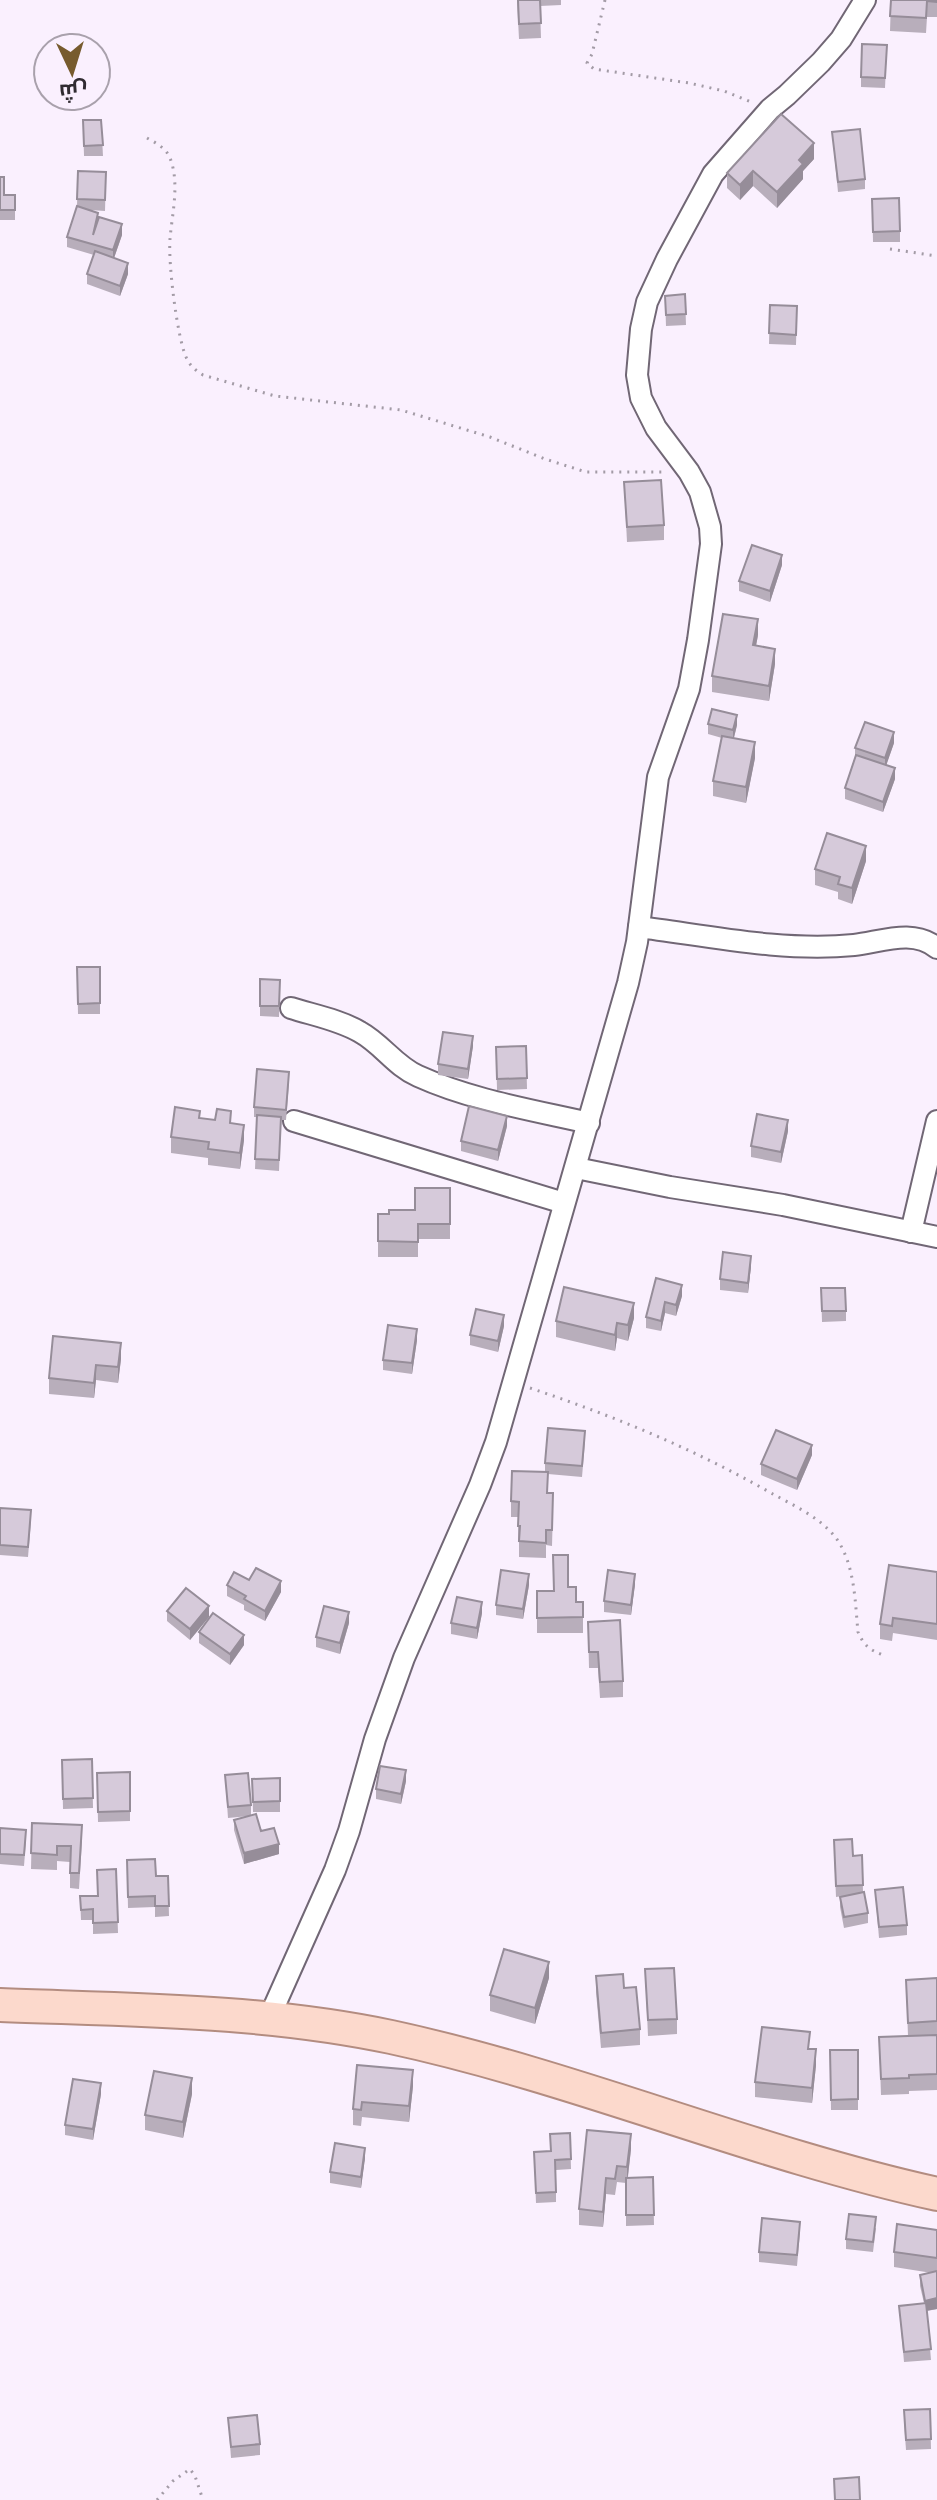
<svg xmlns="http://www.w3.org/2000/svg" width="937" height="2500" font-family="Quicksand,Cairo,sans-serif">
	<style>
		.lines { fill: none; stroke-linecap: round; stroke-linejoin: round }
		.street-casing { stroke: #716775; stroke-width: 24 }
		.primary-casing { stroke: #b38c80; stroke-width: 36 }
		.path { stroke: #a39ba6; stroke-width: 3; stroke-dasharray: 2 6; stroke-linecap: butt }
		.street { stroke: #fff; stroke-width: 20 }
		.primary { stroke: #fcd9cc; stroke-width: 32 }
		.wall { fill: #b8aebb }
		.shaded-wall { fill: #968d99 }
		.building { fill: #d6cada; stroke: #968d99; stroke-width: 2 }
	</style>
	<rect width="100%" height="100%" fill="#faf0fe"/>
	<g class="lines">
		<g class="street-casing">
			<g id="street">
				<path d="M639 927C709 936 783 952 854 945 881 942 913 928 937 948"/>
				<path d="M291 1008C313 1015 340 1020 360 1032 382 1044 395 1066 418 1076 471 1100 532 1110 589 1123"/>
				<polyline points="294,1121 564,1203"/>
				<polyline points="576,1168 670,1187 783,1205 937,1237"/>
				<polyline points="911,1232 937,1121"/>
				<polyline points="269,2018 335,1870 349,1831 375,1739 404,1658 480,1485 496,1442 628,983 637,942 658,777 689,689 698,640 711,544 710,527 700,492 689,472 656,428 641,398 637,375 641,329 647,302 667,259 713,174 770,109 787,95 821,62 841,39 865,0"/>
			</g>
		</g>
		<g class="primary-casing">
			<path id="primary" d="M0 2005C130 2010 263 2010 391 2037 576 2077 752 2153 937 2194"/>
		</g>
		<g class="path">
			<polyline points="605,0 592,54 587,63 594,69 689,83 724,91 751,102"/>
			<path d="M147 138C156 143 166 148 170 158 180 183 172 214 170 239 168 263 177 336 186 357 190 366 195 370 203 375L275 396 401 410 490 437 545 459 586 472H665"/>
			<polyline points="890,249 937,256"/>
			<path d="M530 1388C614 1416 694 1449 771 1493 793 1505 821 1518 836 1538 855 1564 855 1602 858 1632 864 1646 870 1650 883 1655"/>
			<polyline points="157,2500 173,2481 190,2469 195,2476 203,2500"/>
		</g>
		<use href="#street" class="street"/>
		<use href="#primary" class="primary"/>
	</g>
	<g class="wall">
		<polygon points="517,0 561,0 561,5 540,6 541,38 519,39"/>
		<polygon points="891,0 937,0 937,17 927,17 926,33 890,31"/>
		<polygon points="887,45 885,88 861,87 861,77"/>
		<polygon points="83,120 101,120 103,156 84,156"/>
		<polygon points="832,132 865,179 865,189 838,192"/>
		<polygon points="814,159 803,171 803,179 777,208 753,186 740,200 727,188 727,173"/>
		<polygon points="78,171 106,172 105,211 90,210 98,219 122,235 114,258 128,274 120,296 87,284 87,274 94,255 67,247 67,237 77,206"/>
		<polygon points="0,177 4,195 15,195 15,220 0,220"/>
		<polygon points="872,199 900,231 900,242 873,242"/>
		<polygon points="685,294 686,325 666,326 665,296"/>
		<polygon points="770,305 797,306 796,345 769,344"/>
		<polygon points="624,482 664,525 664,540 627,542"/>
		<polygon points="782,565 770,602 739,591 739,581"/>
		<polygon points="758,635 756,646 775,664 769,701 712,692 712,676"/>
		<polygon points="708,724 737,725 734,738 755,758 746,803 713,796 713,781 722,738 708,734"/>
		<polygon points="894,743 886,765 895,779 883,812 845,799 845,788 855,757 855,748"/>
		<polygon points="866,861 852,904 838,899 838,892 815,885 815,869"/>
		<polygon points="77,967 100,967 100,1014 78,1014"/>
		<polygon points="280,980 279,1017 260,1016 260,1006"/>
		<polygon points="473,1046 468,1079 438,1075 438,1064"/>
		<polygon points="526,1046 527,1089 497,1090 496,1047"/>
		<polygon points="289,1083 286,1120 281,1120 279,1171 255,1169 257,1117 254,1117 254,1107"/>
		<polygon points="200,1119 231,1123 244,1140 240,1169 208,1165 208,1158 171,1153 171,1137"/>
		<polygon points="507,1126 498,1161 461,1151 461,1141"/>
		<polygon points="788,1131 781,1163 751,1157 751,1146"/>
		<polygon points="450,1188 450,1239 418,1239 418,1257 378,1257 378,1214 389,1214 415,1210"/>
		<polygon points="751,1266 748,1293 720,1290 720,1279"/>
		<polygon points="656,1278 682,1296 676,1316 665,1313 661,1331 646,1328 646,1317"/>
		<polygon points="821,1288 846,1311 846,1321 822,1322"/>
		<polygon points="634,1318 628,1341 617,1338 615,1351 556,1337 556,1321"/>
		<polygon points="504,1326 498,1352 470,1345 470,1335"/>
		<polygon points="417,1340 412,1374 383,1370 383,1360"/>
		<polygon points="121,1359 118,1383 96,1380 94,1398 49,1394 49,1378"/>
		<polygon points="585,1442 582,1477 548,1474 548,1493 553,1509 552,1546 546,1545 546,1558 519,1557 519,1542 518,1542 518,1517 511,1517 511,1501 545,1472 545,1463"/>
		<polygon points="812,1455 797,1490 761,1475 761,1464"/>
		<polygon points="0,1508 31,1521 28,1557 0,1555"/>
		<polygon points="937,1572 937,1640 893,1633 892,1641 880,1639 880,1624"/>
		<polygon points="635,1584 631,1615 604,1612 604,1601"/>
		<polygon points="227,1585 281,1592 265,1621 244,1610 244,1605 227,1596"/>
		<polygon points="529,1585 523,1619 496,1615 496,1605"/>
		<polygon points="568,1587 576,1602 583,1602 583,1633 537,1633 537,1591 554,1591"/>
		<polygon points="167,1611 209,1617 190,1640 167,1621"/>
		<polygon points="482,1613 477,1639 451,1634 451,1623"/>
		<polygon points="588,1622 623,1681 623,1697 600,1698 598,1668 589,1668"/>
		<polygon points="349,1623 340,1654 316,1647 316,1637"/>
		<polygon points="199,1632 244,1645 230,1665 199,1643"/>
		<polygon points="92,1759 93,1808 63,1809 62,1760"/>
		<polygon points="130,1772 130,1821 98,1822 97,1773"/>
		<polygon points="225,1775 251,1805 251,1815 279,1854 244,1864 234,1830 234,1820 249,1816 228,1818"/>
		<polygon points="280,1778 280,1812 253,1812 252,1779"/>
		<polygon points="406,1781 401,1804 376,1799 376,1789"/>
		<polygon points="32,1823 82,1841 79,1889 70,1888 70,1862 57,1861 57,1870 31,1869"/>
		<polygon points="0,1828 26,1840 24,1866 0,1864"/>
		<polygon points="834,1850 853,1856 862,1855 863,1892 868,1913 868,1923 844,1928 840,1907 840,1897 842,1896 836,1897"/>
		<polygon points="127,1860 156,1876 168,1876 169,1916 155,1917 155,1907 128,1908"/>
		<polygon points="116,1869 118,1933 93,1934 93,1920 81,1920 80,1896 97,1896"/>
		<polygon points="875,1890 907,1925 907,1935 879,1938"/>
		<polygon points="645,1969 677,2019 677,2034 648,2036"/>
		<polygon points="596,1976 624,1988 640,2029 640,2045 601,2048 596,1992"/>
		<polygon points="549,1978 535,2024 490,2011 490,1995"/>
		<polygon points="937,1978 937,2090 909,2091 909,2094 881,2095 879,2037 908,2036 906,1980"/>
		<polygon points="810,2049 816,2065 812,2103 755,2097 755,2082"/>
		<polygon points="830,2050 858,2050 858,2110 831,2110"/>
		<polygon points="357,2065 413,2086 409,2122 362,2117 361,2126 353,2125 353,2109"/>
		<polygon points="101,2094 93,2140 65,2135 65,2125"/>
		<polygon points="192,2094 183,2138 145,2130 145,2115"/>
		<polygon points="570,2133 571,2169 556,2170 556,2202 536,2203 534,2152 551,2151"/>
		<polygon points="631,2149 628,2177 653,2177 654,2225 626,2226 626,2183 617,2182 615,2195 606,2194 603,2227 579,2225 579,2209"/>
		<polygon points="365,2158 361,2188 330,2183 330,2172"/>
		<polygon points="876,2228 873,2252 846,2249 846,2239"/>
		<polygon points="937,2230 937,2309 927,2311 931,2360 904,2362 899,2306 924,2303 920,2286 920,2275 932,2273 894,2267 894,2252"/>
		<polygon points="800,2232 797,2266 759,2262 759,2252"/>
		<polygon points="930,2409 931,2449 906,2450 904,2421"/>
		<polygon points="228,2418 260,2444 260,2455 231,2458"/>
	</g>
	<g class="shaded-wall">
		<polygon points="814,143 814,159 803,171 803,179 777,208 777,192 799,160"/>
		<polygon points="753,171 753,186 740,200 740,185"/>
		<polygon points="122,224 122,235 113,261 113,250"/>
		<polygon points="128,263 128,274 120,296 120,286"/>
		<polygon points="782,555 782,565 770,602 770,591"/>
		<polygon points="758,619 758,635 753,661 753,645"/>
		<polygon points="775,649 775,664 769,701 769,686"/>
		<polygon points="737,715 737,725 733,741 733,730"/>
		<polygon points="894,732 894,743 885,769 885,758"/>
		<polygon points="755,742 755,758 746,803 746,787"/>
		<polygon points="895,768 895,779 883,812 883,802"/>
		<polygon points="866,846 866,861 852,904 852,888"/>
		<polygon points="473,1036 473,1046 468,1079 468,1069"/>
		<polygon points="507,1116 507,1126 498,1161 498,1150"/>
		<polygon points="788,1120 788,1131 781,1163 781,1152"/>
		<polygon points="244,1125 244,1140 240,1169 240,1153"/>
		<polygon points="751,1256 751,1266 748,1293 748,1283"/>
		<polygon points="682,1285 682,1296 676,1316 676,1305"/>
		<polygon points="665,1302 665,1313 661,1331 661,1321"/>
		<polygon points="634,1303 634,1318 628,1341 628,1325"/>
		<polygon points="504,1315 504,1326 498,1352 498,1341"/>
		<polygon points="617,1323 617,1338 615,1351 615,1335"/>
		<polygon points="417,1329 417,1340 412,1374 412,1363"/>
		<polygon points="121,1343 121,1359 118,1383 118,1367"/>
		<polygon points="96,1365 96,1380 94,1398 94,1383"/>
		<polygon points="812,1445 812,1455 797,1490 797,1479"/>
		<polygon points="529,1574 529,1585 523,1619 523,1609"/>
		<polygon points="635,1574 635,1584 631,1615 631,1605"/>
		<polygon points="281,1581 281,1592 265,1621 265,1611"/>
		<polygon points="482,1602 482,1613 477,1639 477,1628"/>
		<polygon points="209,1606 209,1617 190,1640 190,1629"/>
		<polygon points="349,1612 349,1623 340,1654 340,1643"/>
		<polygon points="244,1635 244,1645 230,1665 230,1654"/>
		<polygon points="406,1770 406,1781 401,1804 401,1794"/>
		<polygon points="279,1844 279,1854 244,1864 244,1853"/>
		<polygon points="549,1962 549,1978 535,2024 535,2008"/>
		<polygon points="816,2049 816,2065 812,2103 812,2088"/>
		<polygon points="413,2070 413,2086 409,2122 409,2106"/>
		<polygon points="192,2078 192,2094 183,2138 183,2122"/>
		<polygon points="101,2083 101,2094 93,2140 93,2129"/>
		<polygon points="631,2134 631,2149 627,2183 627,2167"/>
		<polygon points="365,2148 365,2158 361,2188 361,2177"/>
		<polygon points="606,2178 606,2194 603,2227 603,2212"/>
		<polygon points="937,2298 937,2309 925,2311 925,2301"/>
	</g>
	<g class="building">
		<polygon points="518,0 540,0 541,23 519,24"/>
		<polygon points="891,0 937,0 937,2 927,1 926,18 890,16"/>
		<polygon points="862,44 887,45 885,78 861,77"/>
		<polygon points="781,114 814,143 799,160 803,164 777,192 753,171 740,185 727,173"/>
		<polygon points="83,120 101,120 103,145 84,146"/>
		<polygon points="860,129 865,179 838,182 832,132"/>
		<polygon points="78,171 106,172 105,200 77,199"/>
		<polygon points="0,177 4,177 4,195 15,195 15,210 0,210"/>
		<polygon points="899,198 900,231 873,232 872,199"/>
		<polygon points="77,206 98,213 93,235 99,217 122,224 113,250 67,237"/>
		<polygon points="95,251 128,263 120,286 87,274"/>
		<polygon points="685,294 686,314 666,315 665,296"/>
		<polygon points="770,305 797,306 796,335 769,333"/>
		<polygon points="661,480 664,525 627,527 624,482"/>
		<polygon points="752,545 782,555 770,591 739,581"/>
		<polygon points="723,614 758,619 753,645 775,649 769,686 712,676"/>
		<polygon points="712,709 737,715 733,730 708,724"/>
		<polygon points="865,722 894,732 885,758 855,748"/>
		<polygon points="722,736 755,742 746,787 713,781"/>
		<polygon points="856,755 895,768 883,802 845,788"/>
		<polygon points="827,833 866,846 852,888 838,884 840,877 815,869"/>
		<polygon points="77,967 100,967 100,1003 78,1004"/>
		<polygon points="260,979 280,980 279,1006 260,1006"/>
		<polygon points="443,1032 473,1036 468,1069 438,1064"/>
		<polygon points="526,1046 527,1078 497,1079 496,1047"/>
		<polygon points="257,1069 289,1072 286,1110 254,1107"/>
		<polygon points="469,1106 507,1116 498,1150 461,1141"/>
		<polygon points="175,1107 200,1111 199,1118 215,1120 217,1109 231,1111 230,1123 244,1125 240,1153 208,1149 209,1142 171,1137"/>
		<polygon points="757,1114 788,1120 781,1152 751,1146"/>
		<polygon points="257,1115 281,1117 279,1160 255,1159"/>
		<polygon points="415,1188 450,1188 450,1224 418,1224 418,1242 378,1241 378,1214 389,1214 389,1210 415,1210"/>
		<polygon points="723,1252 751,1256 748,1283 720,1279"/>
		<polygon points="656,1278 682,1285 676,1305 665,1302 661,1321 646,1317"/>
		<polygon points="564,1287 634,1303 628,1325 617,1323 615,1335 556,1321"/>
		<polygon points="821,1288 845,1288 846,1311 822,1311"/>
		<polygon points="476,1309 504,1315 498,1341 470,1335"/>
		<polygon points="388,1325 417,1329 412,1363 383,1360"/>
		<polygon points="53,1336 121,1343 118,1367 96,1365 94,1383 49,1378"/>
		<polygon points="548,1428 585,1431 582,1466 545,1463"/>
		<polygon points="776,1430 812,1445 797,1479 761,1464"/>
		<polygon points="512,1471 548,1472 547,1493 553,1493 552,1530 546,1530 546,1543 519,1541 520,1526 518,1526 519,1502 511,1501"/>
		<polygon points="0,1508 31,1510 28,1547 0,1545"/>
		<polygon points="553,1555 568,1555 568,1587 576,1587 576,1602 583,1602 583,1617 537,1618 537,1591 554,1591"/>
		<polygon points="889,1565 937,1572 937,1624 893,1618 892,1626 880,1624"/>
		<polygon points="256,1568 281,1581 265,1611 244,1599 246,1596 227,1585 234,1572 249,1580"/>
		<polygon points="501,1570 529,1574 523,1609 496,1605"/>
		<polygon points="608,1570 635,1574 631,1605 604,1601"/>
		<polygon points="186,1588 209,1606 190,1629 167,1611"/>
		<polygon points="457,1597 482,1602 477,1628 451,1623"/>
		<polygon points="324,1606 349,1612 340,1643 316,1637"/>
		<polygon points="213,1613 244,1635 230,1654 199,1632"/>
		<polygon points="620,1620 623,1681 600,1682 598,1652 589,1652 588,1622"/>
		<polygon points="92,1759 93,1798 63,1799 62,1760"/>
		<polygon points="380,1766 406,1770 401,1794 376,1789"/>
		<polygon points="130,1772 130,1811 98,1812 97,1773"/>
		<polygon points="248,1773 251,1805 228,1807 225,1775"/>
		<polygon points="280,1778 280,1801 253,1802 252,1779"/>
		<polygon points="256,1814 261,1831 274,1828 279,1844 244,1853 234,1820"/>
		<polygon points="32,1823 82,1825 79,1873 70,1873 71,1846 57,1846 57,1855 31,1853"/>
		<polygon points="0,1828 26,1830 24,1855 0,1854"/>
		<polygon points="852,1839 853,1856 862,1855 863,1885 836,1886 834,1840"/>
		<polygon points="155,1859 156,1876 168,1876 169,1906 155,1906 155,1896 128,1897 127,1860"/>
		<polygon points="116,1869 118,1922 93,1923 93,1909 81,1910 80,1896 98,1896 97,1870"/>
		<polygon points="903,1887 907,1925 879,1927 875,1890"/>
		<polygon points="864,1892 868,1913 844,1917 840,1897"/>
		<polygon points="504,1949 549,1962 535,2008 490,1995"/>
		<polygon points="674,1968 677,2019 648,2020 645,1969"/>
		<polygon points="623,1974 624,1988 636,1987 640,2029 601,2033 596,1976"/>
		<polygon points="937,1978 937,2021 908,2023 906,1980"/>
		<polygon points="762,2027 810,2032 808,2049 816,2049 812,2088 755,2082"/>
		<polygon points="937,2035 937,2074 909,2075 909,2078 881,2079 879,2037"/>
		<polygon points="830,2050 858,2050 858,2099 831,2100"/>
		<polygon points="357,2065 413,2070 409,2106 362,2102 361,2110 353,2109"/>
		<polygon points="154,2071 192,2078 183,2122 145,2115"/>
		<polygon points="73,2079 101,2083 93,2129 65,2125"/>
		<polygon points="587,2130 631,2134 627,2167 617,2166 615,2179 606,2178 603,2212 579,2209"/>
		<polygon points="570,2133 571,2159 555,2160 556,2192 536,2193 534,2152 551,2151 550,2134"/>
		<polygon points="335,2143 365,2148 361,2177 330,2172"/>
		<polygon points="653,2177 654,2215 626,2215 626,2178"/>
		<polygon points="849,2214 876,2217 873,2242 846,2239"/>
		<polygon points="762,2218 800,2222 797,2255 759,2252"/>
		<polygon points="897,2224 937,2230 937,2258 894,2252"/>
		<polygon points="937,2271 937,2298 925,2301 920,2275"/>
		<polygon points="926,2303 931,2349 904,2352 899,2306"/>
		<polygon points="930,2409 931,2439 906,2440 904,2410"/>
		<polygon points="257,2415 260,2444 231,2447 228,2418"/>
		<polygon points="859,2477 860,2500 835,2500 834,2479"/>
	</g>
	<g transform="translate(72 72) rotate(176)"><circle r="38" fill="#faf0fe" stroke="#a9a1ac" stroke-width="2"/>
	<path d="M0-6L14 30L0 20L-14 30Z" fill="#775b2e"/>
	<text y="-12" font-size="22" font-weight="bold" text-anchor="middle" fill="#302b31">ش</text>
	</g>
</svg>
